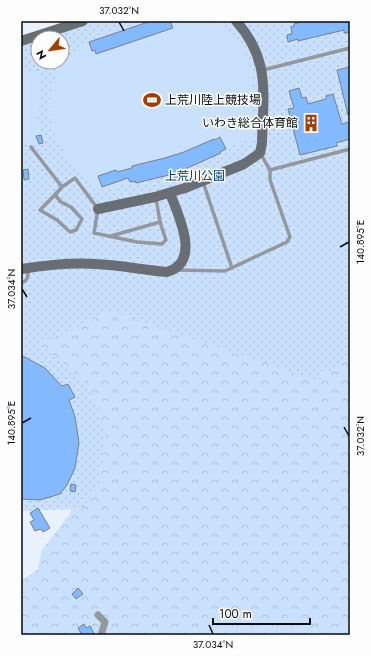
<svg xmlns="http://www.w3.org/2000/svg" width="371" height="656" font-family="Jost,'Noto Sans JP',sans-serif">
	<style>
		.forest { fill: url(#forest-crowns) }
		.park { fill: url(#park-dots); fill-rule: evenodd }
		.pitch { fill: #cae1fd }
		.building { fill: #83baff; stroke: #777f88 }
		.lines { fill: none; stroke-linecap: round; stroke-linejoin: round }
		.lane { stroke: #94989c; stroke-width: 3.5 }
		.street { stroke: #94989c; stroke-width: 7 }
		.secondary { stroke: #696e74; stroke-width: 10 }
		.ticks { fill: none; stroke: #090c0f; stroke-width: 1.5 }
		.labels { text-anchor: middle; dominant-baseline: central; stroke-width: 3; stroke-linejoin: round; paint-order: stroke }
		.poi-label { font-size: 12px; fill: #090c0f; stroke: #fdfdfd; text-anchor: start }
		.park-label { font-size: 12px; fill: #003873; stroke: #fdfdfd }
		.neatline { fill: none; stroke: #090c0f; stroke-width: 1.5 }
		.ticks-label { font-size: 10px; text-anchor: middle; fill: #090c0f }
	</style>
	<defs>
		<pattern id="forest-crowns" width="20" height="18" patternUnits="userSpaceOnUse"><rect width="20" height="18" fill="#cae1fd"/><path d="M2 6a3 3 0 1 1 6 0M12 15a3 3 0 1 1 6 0" fill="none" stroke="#acc0d8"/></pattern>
		<pattern id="park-dots" width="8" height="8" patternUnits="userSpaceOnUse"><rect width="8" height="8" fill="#cae1fd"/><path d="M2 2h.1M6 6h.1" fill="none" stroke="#acc0d8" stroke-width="1.8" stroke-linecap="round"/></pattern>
	</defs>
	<rect width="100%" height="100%" fill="#e8f1fc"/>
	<polygon class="forest" points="350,157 350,635 21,635 21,581 38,569 42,550 70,514 82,478 32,351 21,279"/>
	<path class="park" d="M83 21H350V358L315 380 112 311 39 344 88 384 106 434 100 483 81 509 21 511V41ZM38 38H62V62H38Z"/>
	<g class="pitch">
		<path d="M146 21C162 21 179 21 195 21 201 21 208 20 213 21 220 22 226 29 231 33 259 60 252 101 254 137L193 164 136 181 102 190H94C80 172 62 154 54 133 41 97 58 57 92 41 109 32 128 27 146 21Z"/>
		<polygon points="38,71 41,77 37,119 42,142 21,146 21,74"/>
	</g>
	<g class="building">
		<polygon points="151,21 170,21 173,28 96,54 95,50 92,51 89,42"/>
		<polygon points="305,21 350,21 350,32 344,33 344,30 298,41 298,39 288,42 287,35 292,34 291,27 294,26 294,24"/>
		<polygon points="350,67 350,115 348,115 337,70"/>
		<polygon points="299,88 302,98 306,97 308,104 326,99 326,96 333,94 342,124 350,122 350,139 336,143 337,146 300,155 288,109 294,108 289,91"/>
		<polygon points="41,135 43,143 39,144 36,136"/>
		<polygon points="220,137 226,149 220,152 221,153 185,169 188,176 185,177 185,178 176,180 173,174 136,183 135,181 130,182 128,178 102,187 98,176 116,170 117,172 132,168 132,166 165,158 184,152 214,139 215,140"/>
		<polygon points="28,169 29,179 24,180 23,170"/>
		<polygon points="21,355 45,368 62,386 68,384 75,397 69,400 75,417 79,443 75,468 67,485 60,494 40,500 21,499"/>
		<polygon points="71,484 76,485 75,492 70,491"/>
		<polygon points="38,508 50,528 43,532 41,529 35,531 30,522 34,520 30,513"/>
		<polygon points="78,588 83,594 76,599 72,594"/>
		<polygon points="84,624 86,628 90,626 95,635 82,635 78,628"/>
	</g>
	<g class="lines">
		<g class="lane">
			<polyline points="263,70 350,48"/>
			<polyline points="31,147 62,187 75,178 98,209 94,233 137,242 162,244 166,240 160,222 156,198"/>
			<polyline points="270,170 350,149"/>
			<polyline points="203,182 232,268"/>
			<path d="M55 195 61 202 71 207 82 219 76 230 70 232 57 220 40 210C48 202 55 195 62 187"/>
			<polyline points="111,236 160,222"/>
			<polyline points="177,270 225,271 287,242 290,237 270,180 270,170 260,153"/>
			<polyline points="21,284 27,279 29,269"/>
		</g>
		<polyline class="street" points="98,615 105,622 101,635"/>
		<g class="secondary">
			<polyline points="21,41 83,21"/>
			<path d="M98 209 155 197 185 188 244 164 260 153 262 143C263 95 271 60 236 21"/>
			<path d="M21 269C46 265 70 262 96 264 119 265 143 270 167 272 202 262 178 215 170 193"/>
		</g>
	</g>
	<path class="ticks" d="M119 22 124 31M340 247 349 242M22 289 27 297M22 423 31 418M344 427 349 436M209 625 213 634"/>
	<defs>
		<g id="stadium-bare" transform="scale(1.38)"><path d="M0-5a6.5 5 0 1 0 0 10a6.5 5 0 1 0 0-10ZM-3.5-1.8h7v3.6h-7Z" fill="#a13f00" stroke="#fdfdfd" stroke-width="2.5" paint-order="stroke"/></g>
		<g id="building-bare" transform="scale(1.38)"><path d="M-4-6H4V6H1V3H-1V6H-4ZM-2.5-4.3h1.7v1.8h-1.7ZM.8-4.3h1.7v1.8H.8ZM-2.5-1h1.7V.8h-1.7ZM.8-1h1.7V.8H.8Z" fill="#a13f00" stroke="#fdfdfd" stroke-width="2.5" paint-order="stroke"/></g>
	</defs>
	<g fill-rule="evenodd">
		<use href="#stadium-bare" x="152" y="100"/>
		<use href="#building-bare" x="311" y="123"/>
	</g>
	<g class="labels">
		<g class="poi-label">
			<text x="165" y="100">上荒川陸上競技場</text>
			<text x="298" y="123" text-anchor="end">いわき総合体育館</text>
		</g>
		<g class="park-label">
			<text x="195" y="176">上荒川公園</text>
		</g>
	</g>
	<rect width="371" height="656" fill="none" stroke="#fdfdfd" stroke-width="44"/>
	<g transform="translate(50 50) rotate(241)"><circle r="19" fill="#fdfdfd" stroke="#9b9d9e"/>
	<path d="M0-3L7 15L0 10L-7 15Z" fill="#a13f00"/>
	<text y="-6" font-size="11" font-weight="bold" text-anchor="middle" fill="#090c0f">N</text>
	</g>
	<path d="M213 618v6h97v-6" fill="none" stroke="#090c0f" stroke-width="2"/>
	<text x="219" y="618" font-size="12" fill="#090c0f" stroke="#fdfdfd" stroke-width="3" paint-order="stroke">100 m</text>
	<rect x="22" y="22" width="327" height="612" class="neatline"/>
	<g class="ticks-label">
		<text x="119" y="14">37.032°N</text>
		<text transform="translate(360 242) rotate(-90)" y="4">140.895°E</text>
		<text transform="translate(11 289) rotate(-90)" y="4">37.034°N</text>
		<text transform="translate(11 423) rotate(-90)" y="4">140.895°E</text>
		<text transform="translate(360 436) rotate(-90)" y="4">37.032°N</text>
		<text x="213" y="648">37.034°N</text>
	</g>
</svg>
